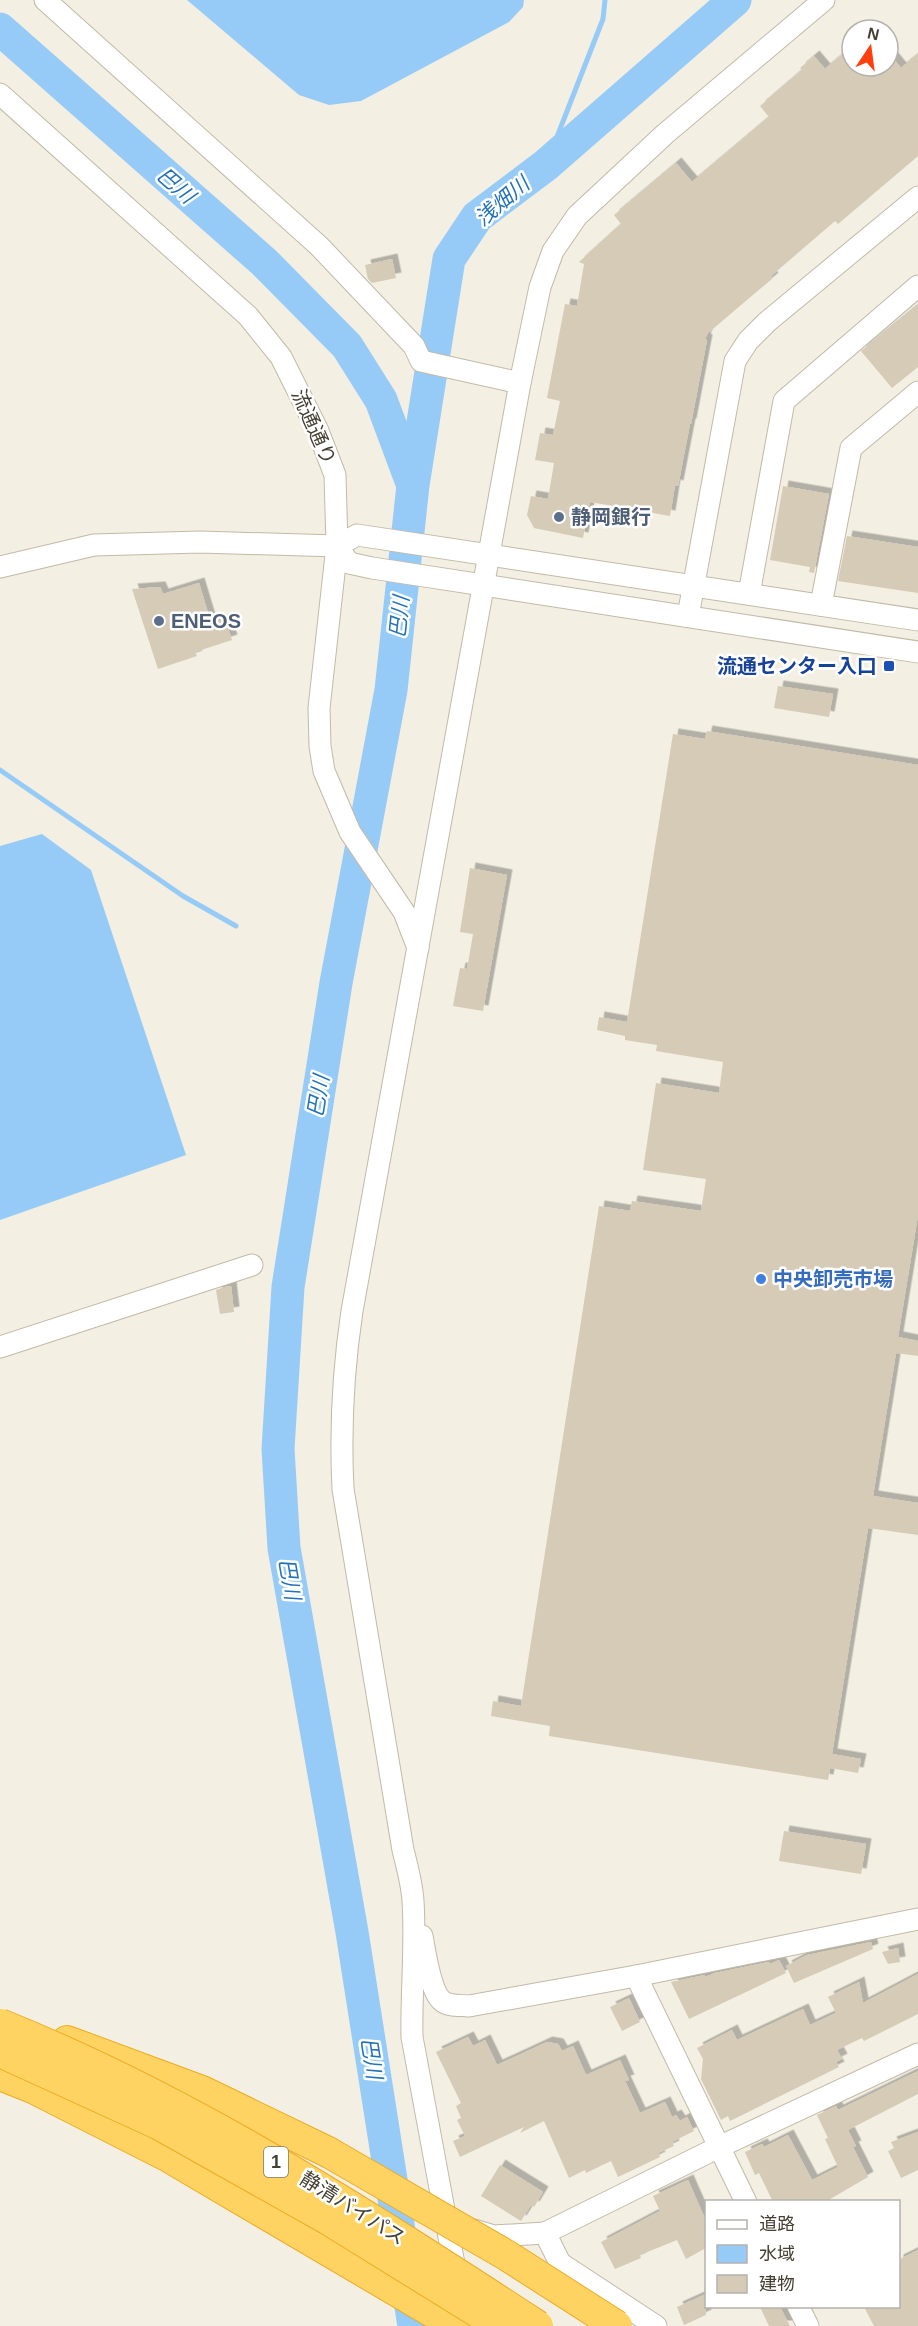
<svg xmlns="http://www.w3.org/2000/svg" width="918" height="2326" font-family="Arial,'Noto Sans JP',sans-serif">
	<style>
		.water { fill: #97cbf7 }
		.lines { fill: none; stroke-linecap: round; stroke-linejoin: round }
		.stream { stroke: #97cbf7; stroke-width: 5 }
		.river { stroke: #97cbf7; stroke-width: 33 }
		.building { fill: #d5cbb7; filter: url(#shadow) }
		.minor-casing { stroke: #c2baa7; stroke-width: 23 }
		.highway-casing { stroke: #ecac23; stroke-width: 32 }
		.minor { stroke: #fff; stroke-width: 21 }
		.highway { stroke: #ffd361; stroke-width: 30 }
		.highway-bridge-casing { stroke: #ecac23; stroke-width: 32; stroke-linecap: butt }
		.highway-bridge { stroke: #ffd361; stroke-width: 30 }
		.service-dot { fill: #5c6f8a; stroke: #fff; stroke-width: 2 }
		.transit-dot { fill: #1a4fb4; stroke: #fff; stroke-width: 2 }
		.shop-dot { fill: #3f7fe0; stroke: #fff; stroke-width: 2 }
		.labels { text-anchor: middle; dominant-baseline: central; stroke-width: 5; stroke-linejoin: round; paint-order: stroke }
		.shield { fill: #fff; stroke: #7d7970; stroke-width: 1.5 }
		.shield-label { font-size: 18px; font-weight: bold; fill: #453f32 }
		.street-label { font-size: 20px; fill: #453f32; stroke: #fff }
		.service-label { font-size: 20px; font-weight: bold; fill: #4e5e75; stroke: #fff; text-anchor: start }
		.transit-label { font-size: 20px; font-weight: bold; fill: #164399; stroke: #fff; text-anchor: end }
		.shop-label { font-size: 20px; font-weight: bold; fill: #366cbe; stroke: #fff; text-anchor: start }
		.water-label { font-size: 21px; font-style: italic; fill: #2272ba; stroke: #fff }
	</style>
	<defs>
		<filter id="shadow"><feDropShadow dx="5.5" dy="-5.5" stdDeviation="0" flood-color="#0004"/></filter>
	</defs>
	<rect width="100%" height="100%" fill="#f3efe2"/>
	<g class="water">
		<polygon points="187,0 524,0 523,7 509,22 361,101 329,105 299,95"/>
		<polygon points="42,834 91,870 186,1155 0,1220 0,846"/>
	</g>
	<g class="lines">
		<g class="stream">
			<polyline points="546,165 603,19 605,0"/>
			<polyline points="0,770 183,896 236,926"/>
		</g>
		<g class="river">
			<polyline points="0,29 264,262 347,346 381,400 412,483"/>
			<polyline points="414,2326 352,1932 284,1548 278,1449 288,1287 336,983 391,690 413,485 449,259 477,217 546,165 735,0"/>
		</g>
	</g>
	<g class="building">
		<polygon points="852,46 852,66 888,66 888,52 901,68 918,54 918,156 838,224 835,221 771,276 773,278 708,333 705,339 707,340 691,424 690,424 678,486 675,485 670,516 590,502 583,538 534,528 527,515 531,496 548,499 554,463 535,460 540,433 553,435 560,401 547,398 565,304 577,306 584,264 579,262 621,224 614,215 676,163 692,182 769,117 760,106 802,70 800,68 814,56 825,69"/>
		<polygon points="392,259 396,278 372,283 368,279 365,265"/>
		<polygon points="918,305 918,367 892,388 861,351"/>
		<polygon points="783,486 829,494 814,573 809,572 810,567 770,560"/>
		<polygon points="847,536 918,547 918,593 838,581"/>
		<polygon points="199,583 211,623 225,619 232,640 195,652 197,656 158,669 132,589 160,587 163,594"/>
		<polygon points="778,686 833,694 829,717 774,708"/>
		<polygon points="707,731 918,765 918,1215 898,1337 918,1341 918,1356 896,1353 873,1496 918,1503 918,1535 868,1528 832,1754 861,1759 858,1773 830,1768 828,1780 549,1736 550,1726 491,1716 493,1701 521,1706 599,1206 630,1211 632,1201 701,1211 706,1179 643,1170 656,1083 719,1093 723,1062 656,1051 657,1045 625,1040 625,1036 597,1030 599,1017 627,1022 673,734 705,739"/>
		<polygon points="470,868 507,875 483,1011 453,1006 460,968 467,969 473,934 460,932"/>
		<polygon points="228,1286 231,1286 234,1312 220,1314 216,1290"/>
		<polygon points="784,1831 866,1844 861,1874 779,1861"/>
		<polygon points="871,1942 873,1949 794,1983 786,1966 807,1955"/>
		<polygon points="898,1948 900,1962 888,1964 882,1952"/>
		<polygon points="779,1960 786,1973 689,2019 671,1982 705,1975 705,1977 715,1973 769,1962 770,1964"/>
		<polygon points="918,1974 918,2014 864,2041 862,2038 837,2050 842,2059 836,2062 839,2067 730,2121 728,2116 721,2120 701,2079 703,2059 697,2048 732,2030 737,2040 803,2009 810,2025 836,2013 828,1997 859,1982 863,2003"/>
		<polygon points="629,1998 640,2022 622,2031 610,2007"/>
		<polygon points="468,2037 473,2046 485,2040 497,2065 547,2042 558,2044 562,2051 573,2046 586,2075 620,2060 629,2080 625,2081 640,2113 665,2102 672,2117 676,2115 680,2121 687,2117 694,2131 672,2142 674,2146 658,2153 660,2157 618,2177 611,2161 586,2173 585,2170 569,2178 544,2121 520,2133 524,2127 460,2157 453,2141 465,2136 457,2120 461,2118 456,2106 461,2103 436,2052"/>
		<polygon points="918,2071 918,2094 848,2130 856,2146 853,2147 868,2177 825,2202 773,2202 759,2173 755,2175 745,2152 762,2144 764,2147 788,2135 812,2180 838,2167 825,2139 828,2138 817,2115 836,2106 838,2110"/>
		<polygon points="918,2132 918,2170 901,2178 888,2151 894,2148 891,2142"/>
		<polygon points="500,2165 543,2192 534,2207 531,2205 521,2221 481,2196"/>
		<polygon points="688,2180 706,2221 706,2248 686,2259 677,2240 640,2255 641,2258 615,2269 601,2242 660,2211 653,2196"/>
		<polygon points="918,2250 918,2326 874,2326 864,2307 898,2307 898,2260"/>
		<polygon points="706,2294 706,2315 684,2325 677,2307"/>
		<polygon points="760,2307 780,2307 790,2326 769,2326"/>
	</g>
	<g class="lines">
		<g class="minor-casing">
			<g id="minor">
				<polyline points="45,0 319,246 414,346 421,361 520,383"/>
				<polyline points="0,94 248,316 281,357 318,431 335,475 337,546 319,708 320,746 324,771 350,832 404,912 418,948"/>
				<polyline points="337,546 349,563 372,568 918,652"/>
				<polyline points="337,546 357,535 918,620"/>
				<polyline points="0,567 94,545 200,542 337,546"/>
				<polyline points="749,594 784,401 918,286"/>
				<polyline points="821,605 851,448 918,392"/>
				<polyline points="688,616 735,361 748,341 767,322 918,197"/>
				<polyline points="0,1347 252,1265"/>
				<path d="M422 1936C425 1952 430 1989 441 2000 448 2007 461 2005 469 2006L636 1976 918 1919"/>
				<polyline points="636,1976 746,2202"/>
				<polyline points="474,2230 494,2236 545,2233 560,2263 656,2326"/>
				<polyline points="545,2233 719,2147 918,2054"/>
				<path d="M457 2280 412 2037C411 1992 416 1946 413 1901 412 1884 407 1866 403 1850L343 1489C340 1429 343 1371 352 1311L520 383 540 287 553 251 577 216 665 134 824 0"/>
				<polyline points="798,2306 808,2326"/>
			</g>
		</g>
		<g class="highway-casing">
			<g id="highway">
				<polyline points="67,2041 202,2091 328,2152"/>
				<polyline points="0,2075 33,2088 167,2156 456,2326"/>
			</g>
		</g>
		<use href="#minor" class="minor"/>
		<use href="#highway" class="highway"/>
		<g class="highway-bridge-casing">
			<g id="highway-bridge">
				<path d="M0 2024C192 2101 366 2214 538 2326"/>
				<polyline points="0,2052 158,2124 327,2219 500,2326"/>
				<polyline points="328,2152 506,2255 617,2326"/>
			</g>
		</g>
		<use href="#highway-bridge" class="highway-bridge"/>
	</g>
	<g class="service-dot">
		<circle cx="559" cy="517" r="6"/>
		<circle cx="159" cy="621" r="6"/>
	</g>
	<rect class="transit-dot" x="883" y="660" width="12" height="12" rx="3"/>
	<circle class="shop-dot" cx="761" cy="1279" r="6"/>
	<g class="labels">
		<rect class="shield" x="264" y="2147" width="24" height="30" rx="4.5"/>
		<g class="shield-label">
			<text x="276" y="2162">1</text>
		</g>
		<g class="street-label">
			<text transform="translate(314 427) rotate(66)">流通通り</text>
			<text transform="translate(353 2208) rotate(32)">静清バイパス</text>
		</g>
		<g class="service-label">
			<text x="571" y="517">静岡銀行</text>
			<text x="171" y="621">ENEOS</text>
		</g>
		<g class="transit-label">
			<text x="877" y="666">流通センター入口</text>
		</g>
		<g class="shop-label">
			<text x="773" y="1279">中央卸売市場</text>
		</g>
		<g class="water-label">
			<text transform="translate(176 185) rotate(41)">巴川</text>
			<text transform="translate(502 201) rotate(-40)">浅畑川</text>
			<text transform="translate(399 617) rotate(-84)">巴川</text>
			<text transform="translate(318 1096) rotate(-81)">巴川</text>
			<text transform="translate(290 1579) rotate(80)">巴川</text>
			<text transform="translate(372 2058) rotate(81)">巴川</text>
		</g>
	</g>
	<rect x="705" y="2200" width="195" height="108" fill="#ffffff" stroke="#b5b2ad" stroke-width="1.5"/>
	<rect x="717" y="2220" width="30" height="9" fill="#ffffff" stroke="#b5b2ad" stroke-width="1.5"/>
	<text x="759" y="2230" font-size="18" fill="#453f32">道路</text>
	<rect x="717" y="2245" width="30" height="18" fill="#97cbf7" stroke="#b5b2ad" stroke-width="1.5"/>
	<text x="759" y="2260" font-size="18" fill="#453f32">水域</text>
	<rect x="717" y="2275" width="30" height="18" fill="#d5cbb7" stroke="#b5b2ad" stroke-width="1.5"/>
	<text x="759" y="2290" font-size="18" fill="#453f32">建物</text>
	<g transform="translate(870 48) rotate(13)"><circle r="28" fill="#ffffff" stroke="#b5b2ad" stroke-width="1.5"/>
	<path d="M0-4.5L10 22L0 15L-10 22Z" fill="#ff3e0d"/>
	<text y="-9" font-size="16" font-weight="bold" text-anchor="middle" fill="#453f32">N</text>
	</g>
</svg>
